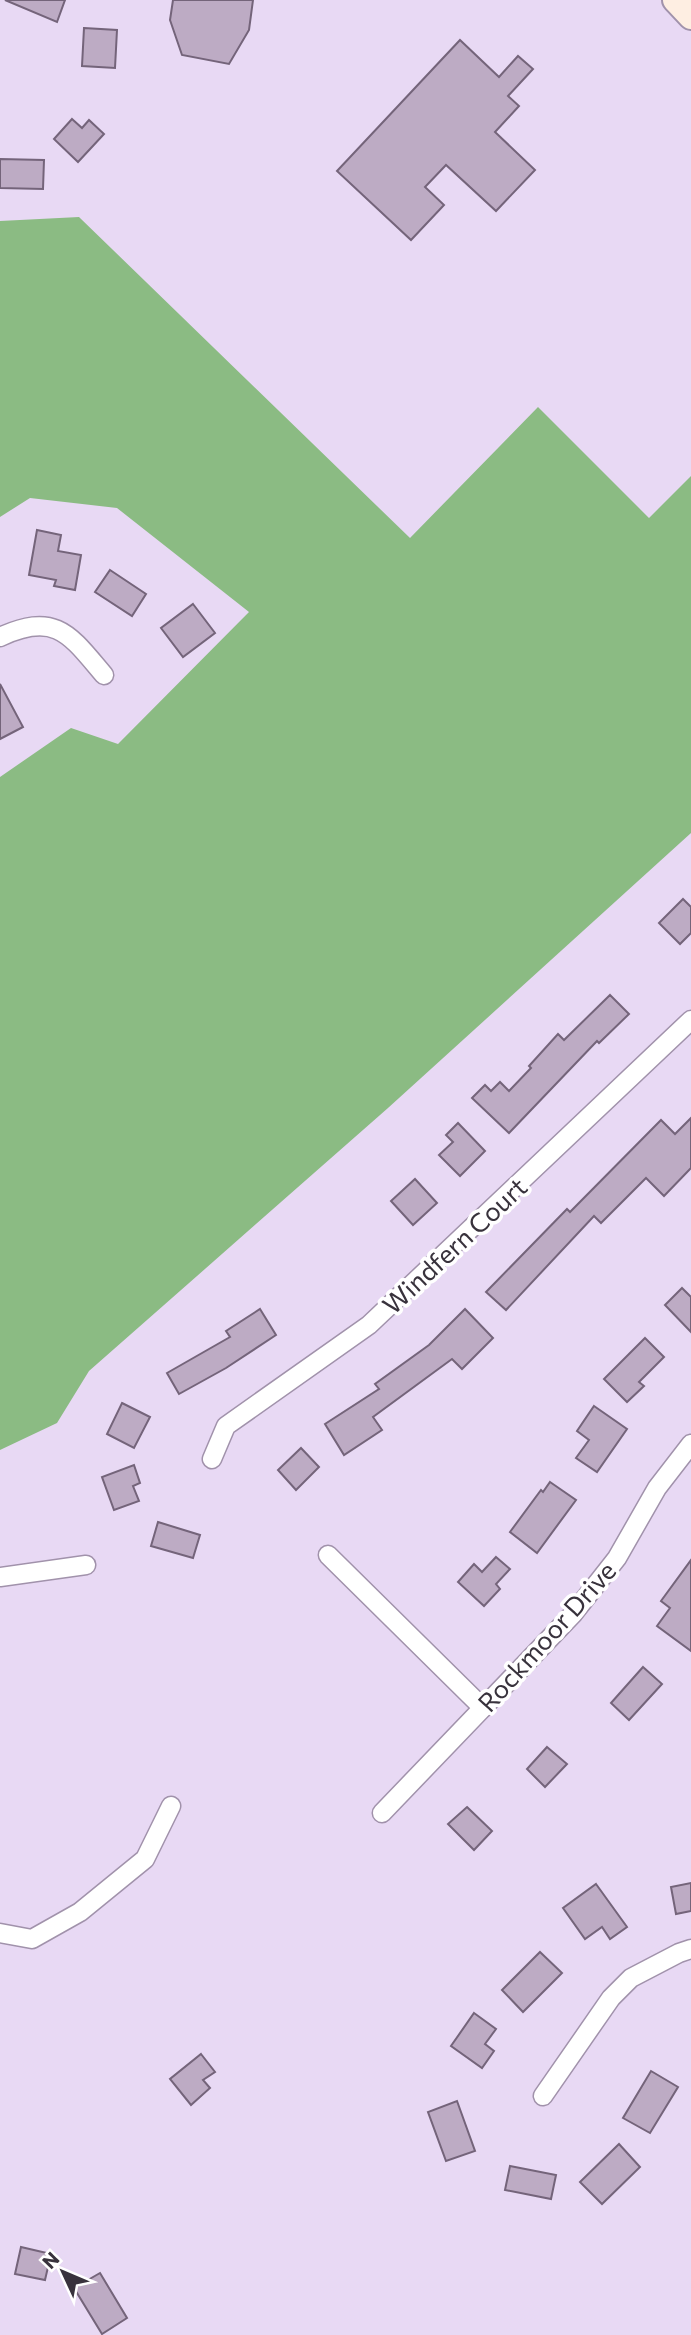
<svg xmlns="http://www.w3.org/2000/svg" width="691" height="2335" font-family="Commissioner,sans-serif">
	<style>
		.forest { fill: #8bbb83 }
		.building { fill: #bdabc4; stroke: #74647a; stroke-width: 2 }
		.lines { fill: none; stroke-linecap: round; stroke-linejoin: round }
		.minor-casing { stroke: #a192ab; stroke-width: 21 }
		.secondary-casing { stroke: #a192ab; stroke-width: 28 }
		.minor { stroke: #fff; stroke-width: 18 }
		.secondary { stroke: #feeee2; stroke-width: 24 }
		.labels { text-anchor: middle; dominant-baseline: central; stroke-width: 7; stroke-linejoin: round; paint-order: stroke }
		.street-label { font-size: 26px; fill: #38323c; stroke: #fff }
	</style>
	<rect width="100%" height="100%" fill="#e8d9f4"/>
	<polygon class="forest" points="79,217 410,538 538,407 649,518 691,476 691,833 388,1108 89,1371 57,1423 0,1450 0,777 71,728 118,744 249,612 117,508 30,498 0,517 0,221"/>
	<g class="building">
		<polygon points="5,0 65,0 57,22"/>
		<polygon points="173,0 253,0 249,30 229,64 182,55 170,20"/>
		<polygon points="84,28 117,30 115,68 82,66"/>
		<polygon points="460,40 499,77 518,56 533,69 508,96 519,106 495,132 535,170 496,211 446,165 425,187 444,205 411,240 337,171"/>
		<polygon points="72,119 82,128 89,120 104,134 78,162 54,139"/>
		<polygon points="0,159 44,160 43,189 0,188"/>
		<polygon points="37,530 61,535 58,551 81,555 75,590 54,586 56,580 29,575"/>
		<polygon points="110,570 146,594 132,616 95,592"/>
		<polygon points="193,604 215,633 183,657 161,628"/>
		<polygon points="0,684 23,727 0,739"/>
		<polygon points="683,899 691,907 691,933 680,944 659,923"/>
		<polygon points="610,995 629,1014 599,1043 597,1041 509,1133 472,1098 485,1085 491,1091 500,1082 509,1091 531,1068 529,1066 558,1034 564,1040"/>
		<polygon points="691,1118 691,1168 664,1196 646,1178 601,1223 594,1216 506,1310 486,1292 567,1209 570,1212 661,1120 675,1134"/>
		<polygon points="458,1123 485,1151 460,1176 439,1155 453,1142 446,1135"/>
		<polygon points="415,1179 437,1203 413,1225 391,1201"/>
		<polygon points="682,1288 691,1297 691,1332 665,1305"/>
		<polygon points="260,1309 276,1335 226,1368 179,1394 167,1373 230,1337 226,1331"/>
		<polygon points="465,1309 493,1338 462,1369 452,1359 373,1417 382,1430 344,1455 325,1424 379,1389 375,1384 429,1345"/>
		<polygon points="645,1338 664,1357 639,1382 644,1386 627,1402 604,1379"/>
		<polygon points="122,1403 150,1417 134,1448 107,1434"/>
		<polygon points="594,1406 627,1429 597,1472 576,1458 589,1440 577,1431"/>
		<polygon points="301,1448 319,1467 296,1490 278,1470"/>
		<polygon points="134,1465 140,1483 133,1486 139,1501 114,1510 102,1477"/>
		<polygon points="550,1482 576,1500 537,1553 510,1532 541,1490 543,1492"/>
		<polygon points="158,1522 200,1535 193,1558 151,1546"/>
		<polygon points="496,1557 510,1569 496,1584 500,1589 484,1606 458,1582 474,1564 482,1572"/>
		<polygon points="691,1560 691,1651 657,1626 670,1608 661,1601"/>
		<polygon points="643,1667 662,1684 629,1720 611,1703"/>
		<polygon points="547,1747 567,1764 545,1787 527,1769"/>
		<polygon points="467,1807 492,1831 474,1850 448,1824"/>
		<polygon points="691,1883 691,1911 676,1914 671,1887"/>
		<polygon points="596,1884 627,1927 610,1939 602,1927 585,1939 563,1908"/>
		<polygon points="540,1952 562,1973 523,2012 502,1990"/>
		<polygon points="474,2013 496,2029 485,2044 494,2051 482,2068 451,2046"/>
		<polygon points="201,2054 215,2072 203,2080 210,2088 191,2105 170,2079"/>
		<polygon points="651,2071 678,2087 650,2133 623,2118"/>
		<polygon points="457,2101 475,2151 446,2161 428,2112"/>
		<polygon points="619,2144 640,2167 602,2204 580,2182"/>
		<polygon points="510,2166 556,2175 551,2199 505,2190"/>
		<polygon points="21,2247 51,2254 45,2280 15,2274"/>
		<polygon points="100,2273 127,2318 102,2334 74,2288"/>
	</g>
	<g class="lines">
		<g class="minor-casing">
			<g id="minor">
				<path d="M0 637C56 611 70 635 104 675"/>
				<polyline points="212,1459 226,1426 369,1325 691,1020"/>
				<polyline points="328,1555 483,1708"/>
				<polyline points="0,1577 86,1565"/>
				<polyline points="382,1813 573,1614 617,1558 657,1488 691,1444"/>
				<polyline points="0,1933 32,1939 80,1912 145,1859 171,1806"/>
				<polyline points="543,2096 611,1998 631,1978 679,1953 691,1949"/>
			</g>
		</g>
		<g class="secondary-casing">
			<polyline id="secondary" points="675,0 691,17"/>
		</g>
		<use href="#minor" class="minor"/>
		<use href="#secondary" class="secondary"/>
	</g>
	<g class="labels">
		<g class="street-label">
			<text transform="translate(454 1245) rotate(-43)">Windfern Court</text>
			<text transform="translate(546 1636) rotate(-48)">Rockmoor Drive</text>
		</g>
	</g>
	<g transform="translate(63 2272) rotate(314)" stroke="#ffffff" stroke-width="5" paint-order="stroke">
	<path d="M0-5L12 26L0 18L-12 26Z" fill="#38323c"/>
	<text y="-10" font-size="19" font-weight="bold" text-anchor="middle" fill="#38323c">N</text>
	</g>
</svg>
